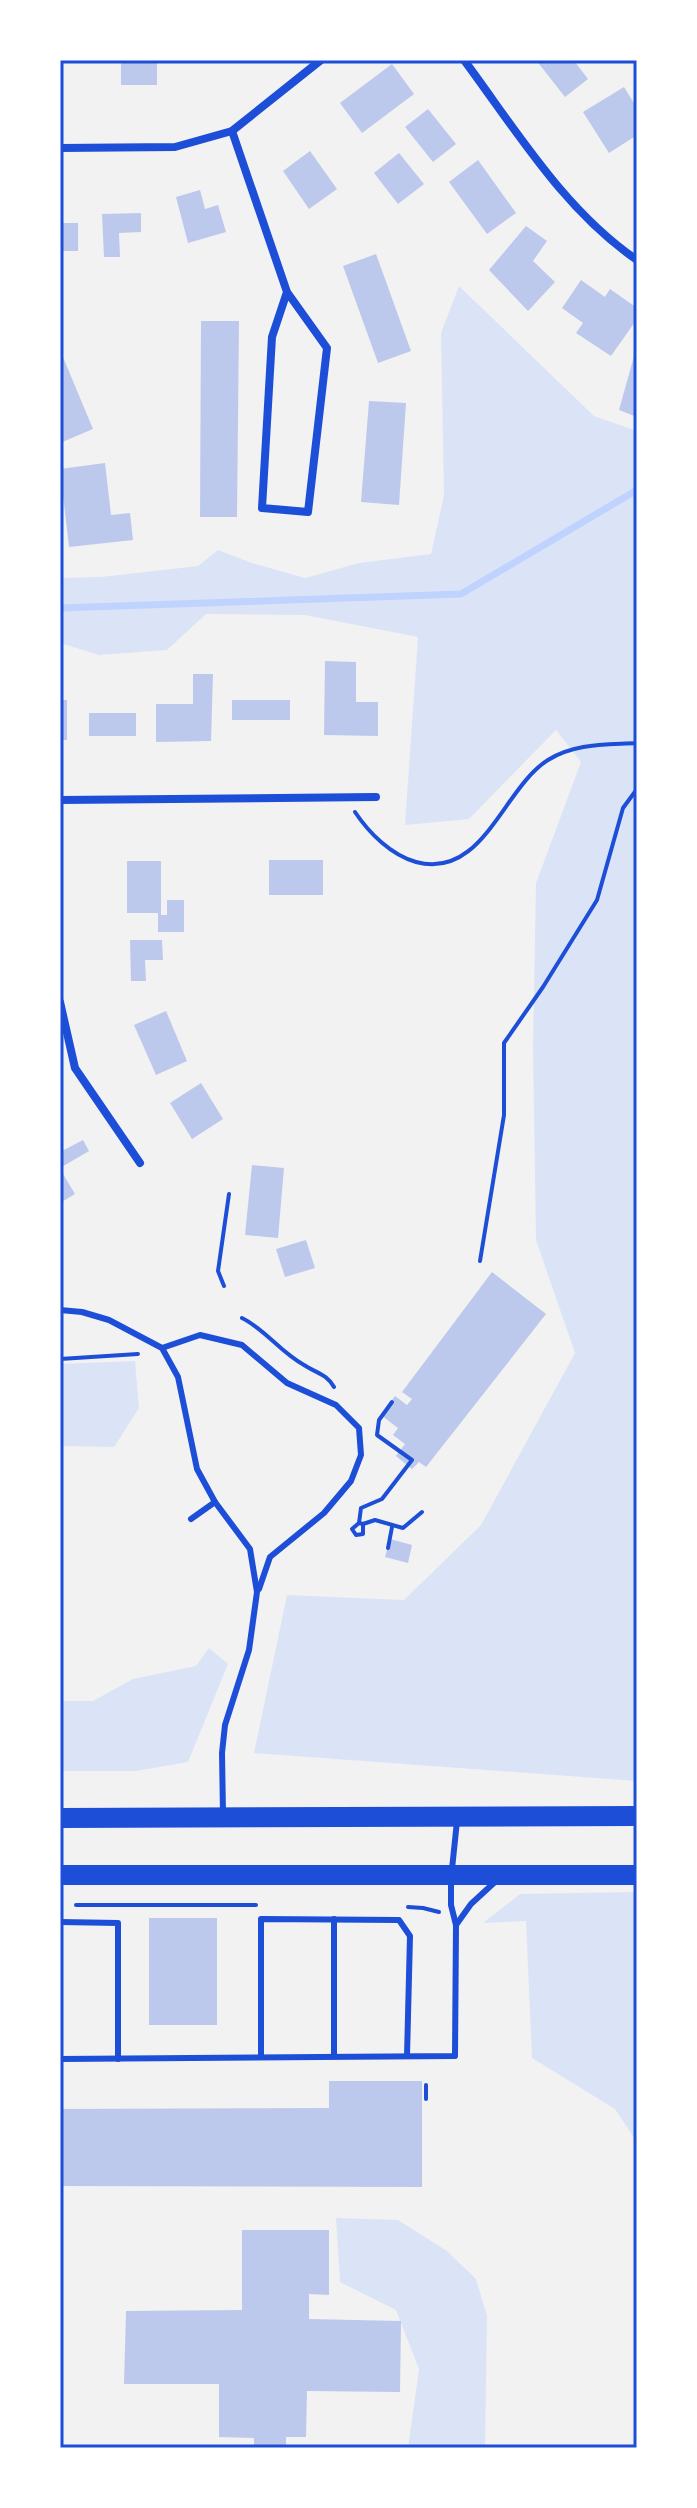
<svg xmlns="http://www.w3.org/2000/svg" width="697" height="2508" font-family="'Source Sans 3',sans-serif">
	<style>
		.green { fill: #dbe4f7 }
		.lines { fill: none; stroke-linecap: round; stroke-linejoin: round }
		.stream { stroke: #bfd3fe; stroke-width: 7 }
		.building { fill: #bdc9ec }
		.path { stroke: #1d4ed8; stroke-width: 4 }
		.service { stroke: #1d4ed8; stroke-width: 6 }
		.minor { stroke: #1d4ed8; stroke-width: 8 }
		.primary { stroke: #1d4ed8; stroke-width: 20 }
		.neatline { fill: none; stroke: #1d4ed8; stroke-width: 3 }
	</style>
	<rect width="100%" height="100%" fill="#f2f2f2"/>
	<g class="green">
		<polygon points="459,286 594,416 637,431 637,1781 254,1753 287,1595 404,1600 481,1525 575,1353 536,1240 533,1047 536,883 581,762 556,730 469,819 405,825 418,637 305,615 206,614 167,650 99,655 60,643 60,578 101,577 198,566 218,550 252,563 305,578 359,563 431,554 444,495 441,333"/>
		<polygon points="135,1361 139,1408 114,1447 60,1446 60,1364"/>
		<polygon points="209,1648 228,1664 188,1762 136,1771 60,1771 60,1701 93,1701 133,1679 196,1666"/>
		<polygon points="637,1892 637,2142 615,2109 532,2058 526,1921 483,1923 520,1894"/>
		<polygon points="336,2218 398,2220 447,2251 476,2279 487,2316 485,2448 408,2448 419,2369 396,2310 340,2282"/>
	</g>
	<g class="lines">
		<polyline class="stream" points="60,608 461,594 637,490"/>
	</g>
	<g class="building">
		<rect x="121" y="60" width="36" height="25"/>
		<polygon points="536,60 577,60 575,62 588,79 565,97"/>
		<polygon points="392,64 414,94 362,133 340,103"/>
		<polygon points="624,87 637,108 637,135 609,153 583,112"/>
		<polygon points="428,109 456,144 433,162 405,127"/>
		<polygon points="310,151 337,189 309,209 283,171"/>
		<polygon points="399,153 424,184 398,204 374,173"/>
		<polygon points="478,160 516,213 487,234 449,182"/>
		<polygon points="200,190 205,209 218,205 226,232 188,243 176,197"/>
		<polygon points="141,213 141,232 119,233 120,257 104,257 102,214"/>
		<rect x="60" y="223" width="18" height="28"/>
		<polygon points="526,226 547,241 533,261 555,282 528,311 489,270"/>
		<polygon points="376,254 411,351 378,363 343,266"/>
		<polygon points="581,280 605,297 610,289 637,308 637,319 611,356 576,333 583,323 562,308"/>
		<polygon points="201,321 239,321 237,517 200,517"/>
		<polygon points="636,349 637,350 637,417 619,410"/>
		<polygon points="60,350 93,429 60,443"/>
		<polygon points="369,401 406,403 399,505 361,502"/>
		<polygon points="105,463 111,515 130,513 133,540 69,547 60,469"/>
		<polygon points="325,661 356,662 356,702 378,702 378,736 324,735"/>
		<polygon points="193,674 213,674 211,741 156,742 156,704 193,704"/>
		<rect x="60" y="700" width="7" height="40"/>
		<rect x="232" y="700" width="58" height="20"/>
		<rect x="89" y="713" width="47" height="23"/>
		<rect x="269" y="860" width="54" height="35"/>
		<polygon points="127,861 161,861 161,915 167,915 167,900 184,900 184,932 158,932 158,913 127,913"/>
		<polygon points="130,940 162,940 163,960 145,960 146,981 131,981"/>
		<polygon points="166,1011 187,1061 156,1075 134,1025"/>
		<polygon points="201,1083 223,1119 192,1139 170,1103"/>
		<polygon points="83,1140 89,1151 60,1168 60,1147 62,1151"/>
		<polygon points="252,1165 284,1168 278,1238 245,1235"/>
		<polygon points="60,1169 75,1194 60,1203"/>
		<polygon points="306,1240 315,1268 285,1277 276,1249"/>
		<polygon points="492,1272 546,1314 426,1467 419,1462 412,1469 396,1456 405,1444 393,1435 398,1428 381,1415 395,1396 407,1405 412,1399 402,1392"/>
		<polygon points="390,1539 412,1545 408,1563 385,1557"/>
		<rect x="149" y="1918" width="68" height="107"/>
		<polygon points="329,2081 422,2081 422,2187 60,2186 60,2109 329,2108"/>
		<polygon points="242,2230 329,2230 329,2295 309,2294 309,2319 401,2321 400,2392 307,2391 306,2437 286,2437 286,2448 254,2447 254,2438 219,2437 219,2384 124,2384 126,2311 242,2310"/>
	</g>
	<g class="lines">
		<g class="path">
			<path d="M355 812C369 833 391 855 416 862 483 880 503 788 548 760 575 743 606 745 637 743"/>
			<polyline points="480,1261 504,1115 504,1043 543,987 597,900 623,808 637,789"/>
			<polyline points="224,1286 218,1271 229,1194"/>
			<path d="M242 1318C266 1330 280 1352 304 1365 316 1373 327 1374 334 1387"/>
			<polyline points="60,1359 138,1354"/>
			<polyline points="392,1402 379,1420 377,1435 412,1460 382,1499 361,1508 359,1523 363,1524 375,1520 403,1528 422,1512"/>
			<polyline points="359,1523 352,1529 356,1535 363,1534 363,1524"/>
			<polyline points="388,1548 392,1527"/>
			<polyline points="76,1905 256,1905"/>
			<polyline points="408,1907 423,1908 439,1912"/>
			<polyline points="426,2085 426,2099"/>
		</g>
		<g class="service">
			<polyline points="60,1310 82,1312 109,1320 162,1348 178,1377 197,1469 215,1502 250,1549 257,1592 249,1650 225,1725 222,1753 223,1814"/>
			<polyline points="162,1348 200,1335 242,1345 287,1383 336,1405 359,1428 361,1455 351,1481 324,1513 270,1557 259,1589"/>
			<polyline points="191,1519 215,1502"/>
			<polyline points="452,1869 457,1821"/>
			<polyline points="60,1922 118,1923 118,2059"/>
			<polyline points="456,1925 471,1904 496,1881"/>
			<polyline points="261,2056 261,1919 399,1920 410,1936 407,2056"/>
			<polyline points="334,2056 334,1919"/>
			<polyline points="60,2059 455,2056 456,1925 451,1905 451,1881"/>
		</g>
		<g class="minor">
			<path d="M464 60C516 130 564 210 637 260"/>
			<polyline points="232,131 287,292 327,348 308,512 262,508 272,337 287,292"/>
			<polyline points="60,148 175,147 232,131 321,60"/>
			<polyline points="60,800 376,797"/>
			<polyline points="60,1002 75,1068 140,1163"/>
		</g>
		<g class="primary">
			<polyline points="60,1818 637,1816"/>
			<polyline points="60,1875 637,1875"/>
		</g>
	</g>
	<rect width="697" height="2508" fill="none" stroke="#ffffff" stroke-width="124"/>
	<rect x="62" y="62" width="573" height="2384" class="neatline"/>
</svg>
